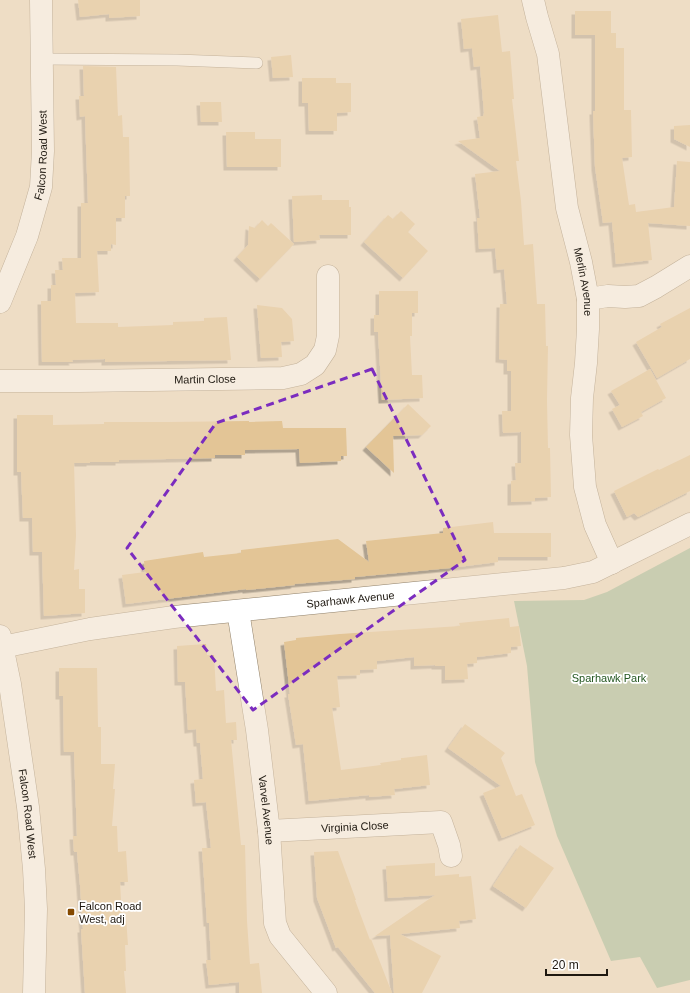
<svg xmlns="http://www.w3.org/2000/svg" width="690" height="993" font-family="Arial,sans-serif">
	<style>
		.green { fill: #9cbb99 }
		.building { fill: #e3c596; filter: url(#shadow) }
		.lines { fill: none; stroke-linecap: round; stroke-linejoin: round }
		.lane-casing { stroke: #90816a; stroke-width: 12 }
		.street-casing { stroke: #90816a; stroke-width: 23 }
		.lane { stroke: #fff; stroke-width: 11 }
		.street { stroke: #fff; stroke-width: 22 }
		.marked { fill: none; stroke: #7b2cbf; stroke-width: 3; stroke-dasharray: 8 5; stroke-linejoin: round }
		.poi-dot { fill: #844900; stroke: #fff; stroke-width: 1.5 }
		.labels { text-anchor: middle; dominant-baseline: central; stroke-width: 3.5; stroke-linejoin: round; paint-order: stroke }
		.street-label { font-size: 11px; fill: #1e1810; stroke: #fff }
		.park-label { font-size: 11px; fill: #235620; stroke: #fff }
		.poi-label { font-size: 11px; fill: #1e1810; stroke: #fff; text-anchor: start }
	</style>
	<defs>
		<filter id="shadow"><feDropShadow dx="-3.5" dy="3.5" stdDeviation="0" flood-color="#0004"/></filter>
	</defs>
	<rect width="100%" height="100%" fill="#eeddc5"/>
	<polygon class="green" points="690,548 690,980 657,988 640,957 611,961 557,836 535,762 527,666 514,601 584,600 607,592"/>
	<g class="building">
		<polygon points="78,0 140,0 140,16 109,18 109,14 80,17"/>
		<polygon points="575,11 611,11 611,33 616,33 616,48 624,48 624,110 631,110 632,157 622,158 629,205 635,204 636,212 674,207 677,161 690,162 690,226 648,223 652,260 616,264 612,222 603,223 595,167 593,111 595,111 595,35 575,35"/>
		<polygon points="498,15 502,52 510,51 514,99 512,99 519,161 516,161 521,201 524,245 533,244 537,304 545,304 546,346 548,346 547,400 548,448 550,448 551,497 535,498 535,501 511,502 511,481 516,480 515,463 521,463 521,432 503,433 502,411 511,411 511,371 507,371 507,360 499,359 500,304 507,304 504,269 497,270 495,248 479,249 477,218 480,218 475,174 500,171 458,141 480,138 477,117 483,116 484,113 480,66 474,67 472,48 464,49 461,19"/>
		<polygon points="291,55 293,77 273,78 271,57"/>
		<polygon points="83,66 116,67 118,116 122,115 123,137 129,137 130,196 125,196 125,218 116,218 116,245 111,244 111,251 97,251 99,292 75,293 76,323 118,323 118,327 173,325 173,322 204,321 204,318 227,317 231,360 105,362 105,359 72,360 73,362 42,362 41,301 51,301 51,285 56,285 55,270 63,270 62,258 81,258 81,203 88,203 85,116 80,117 79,96 84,96"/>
		<polygon points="302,78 336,78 336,83 351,83 351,112 337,113 337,131 309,131 308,103 302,103"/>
		<polygon points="200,102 221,102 222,122 201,122"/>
		<polygon points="690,125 690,147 674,139 674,126"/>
		<polygon points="226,132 255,132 255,139 281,139 281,167 227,167"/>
		<polygon points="322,195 322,200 349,200 349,207 351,207 351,235 319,235 320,240 294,242 292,196"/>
		<polygon points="401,211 415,224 408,232 428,251 403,278 364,242 388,215 393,219"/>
		<polygon points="262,220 268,226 271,223 294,244 260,279 237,257 248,245 249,226 255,228"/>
		<polygon points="379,291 418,291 418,313 412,313 412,336 410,336 412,375 422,375 423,398 382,400 378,332 374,332 374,315 379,315"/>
		<polygon points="257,305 282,308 292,319 294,341 281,342 282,357 261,358"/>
		<polygon points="690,308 690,359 657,378 636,342 662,327 660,324"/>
		<polygon points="650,369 666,398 641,412 643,416 622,427 612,409 620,405 611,391"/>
		<polygon points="408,404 431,426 422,435 393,436 394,473 366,447"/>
		<polygon points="17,415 53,415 53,425 104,424 104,422 168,422 249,421 249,422 282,421 283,428 346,428 347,456 341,456 341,461 300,463 299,449 245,450 245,455 215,455 215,458 119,460 119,462 90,462 90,463 74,463 76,536 74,570 79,569 79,589 85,589 85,613 44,616 42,552 33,552 32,518 23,518 21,472 17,472"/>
		<polygon points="690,455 690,491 638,517 634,513 627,517 614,491 658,469 659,470"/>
		<polygon points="493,522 494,533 551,533 551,557 498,557 498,562 450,568 355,577 355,579 294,584 295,585 246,590 246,589 126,604 122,575 145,572 144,561 203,552 204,557 241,553 241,550 338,539 369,562 366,541 443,533 443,528"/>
		<polygon points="509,618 510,627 519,626 521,646 511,647 511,653 477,657 477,663 467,664 468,679 445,680 445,666 435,666 435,665 414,666 414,657 377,661 377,669 360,670 360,675 337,676 340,707 332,708 341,770 381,765 380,763 401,760 401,758 403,758 427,755 430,785 394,789 395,795 369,797 369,795 309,801 303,744 296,745 288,694 290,694 284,642 296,640 296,638 340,634 460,626 459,623"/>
		<polygon points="206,644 207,655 214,655 216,691 224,690 226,723 236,722 237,740 231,740 241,845 245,845 247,921 250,964 259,963 262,993 239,993 239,982 209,985 206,960 211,960 209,923 207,923 202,848 211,848 206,802 196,803 194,780 203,779 200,743 197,743 196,729 188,730 185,682 178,682 177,646"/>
		<polygon points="59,668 97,668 98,727 101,727 101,764 115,764 113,789 115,789 112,826 117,826 118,852 126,851 128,882 120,882 122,918 126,917 128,945 125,945 126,971 124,971 126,993 85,993 81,929 83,929 80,885 77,852 74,852 73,836 77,836 74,752 64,752 63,696 59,696"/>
		<polygon points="465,724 505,753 501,758 516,796 522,794 535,825 502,838 483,793 501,786 448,748"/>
		<polygon points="520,845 554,868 526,908 493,886"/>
		<polygon points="338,851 356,900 355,900 370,940 371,939 392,993 375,993 338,947 336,948 317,898 314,852"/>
		<polygon points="435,863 435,876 459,874 459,877 471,876 476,919 459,921 460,928 400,934 441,956 422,993 394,993 390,935 375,936 435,895 388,898 386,866"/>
	</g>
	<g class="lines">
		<g class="lane-casing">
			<polyline id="lane" points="42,59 177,60 257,63"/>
		</g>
		<g class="street-casing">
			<g id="street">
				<path id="s1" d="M533 0 537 17 548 54 567 208 581 262 588 299V329L586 363 582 398 581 435 585 487 595 525 612 563"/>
				<polyline points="588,299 608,296 625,297 639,296 656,287 690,266"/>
				<path id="s2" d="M0 302 27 236 41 187 43 151 41 0"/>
				<path id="s3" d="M0 381H79L283 378 301 374 315 365 325 350 328 336V276"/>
				<path id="s4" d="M238 611 257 730 269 831 275 923 280 936 326 993"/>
				<path id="s5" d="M0 636 10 684 28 807 34 869 36 909 34 993"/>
				<path id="s6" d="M2 647 90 629 174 617 564 578 593 572 690 524"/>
				<path id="s7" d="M269 831 441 822 449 845 451 856"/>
			</g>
		</g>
		<use href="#lane" class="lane"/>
		<use href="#street" class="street"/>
	</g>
	<path d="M0 0H690V993H0ZM372 369 465 560 253 710 127 548 216 423Z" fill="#eeddc5" fill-opacity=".55" fill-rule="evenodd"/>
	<path class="marked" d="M372 369 465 560 253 710 127 548 216 423Z"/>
	<rect class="poi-dot" x="67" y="908" width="8" height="8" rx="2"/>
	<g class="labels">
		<g class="street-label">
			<text stroke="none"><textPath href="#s2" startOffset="154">Falcon Road West</textPath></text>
			<text stroke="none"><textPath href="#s1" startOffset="287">Merlin Avenue</textPath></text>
			<text stroke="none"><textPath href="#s3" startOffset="205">Martin Close</textPath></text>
			<text stroke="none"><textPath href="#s6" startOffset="352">Sparhawk Avenue</textPath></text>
			<text stroke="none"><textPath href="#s4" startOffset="201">Varvel Avenue</textPath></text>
			<text stroke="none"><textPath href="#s5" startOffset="180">Falcon Road West</textPath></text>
			<text stroke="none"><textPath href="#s7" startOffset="86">Virginia Close</textPath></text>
		</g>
		<g class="park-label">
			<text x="609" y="678">Sparhawk Park</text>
		</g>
		<g class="poi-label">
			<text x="79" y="906">Falcon Road<tspan x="79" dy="13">West, adj</tspan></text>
		</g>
	</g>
	<path d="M546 969v6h61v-6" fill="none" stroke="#1e1810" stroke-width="2"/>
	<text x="552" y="969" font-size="12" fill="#1e1810" stroke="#ffffff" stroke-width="3" paint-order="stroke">20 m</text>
</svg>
